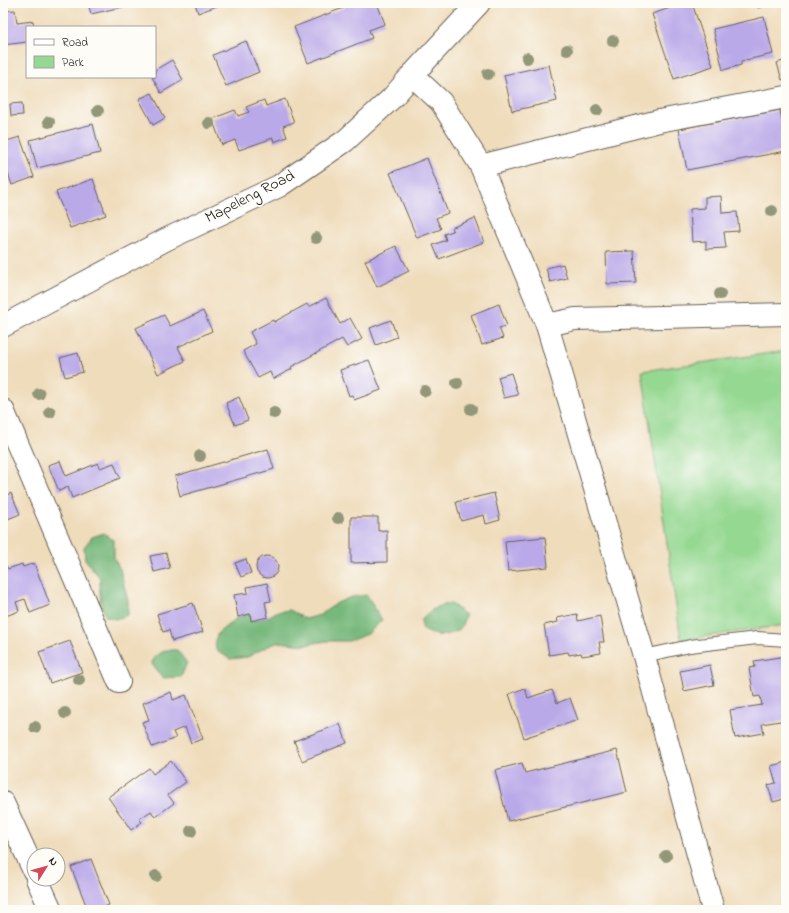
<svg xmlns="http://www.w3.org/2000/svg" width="789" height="913" font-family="'Indie Flower',sans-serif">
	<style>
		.green { fill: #94d891; stroke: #587a56 }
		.forest { fill: #77b87b; stroke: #4a6a4c }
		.building { fill: #baa9e9 }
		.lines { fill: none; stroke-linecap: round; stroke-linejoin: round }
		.lane-casing { stroke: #665f54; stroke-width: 14 }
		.street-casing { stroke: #665f54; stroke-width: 24 }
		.secondary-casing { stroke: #665f54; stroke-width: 24 }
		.lane { stroke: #fff; stroke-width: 12 }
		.street { stroke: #fff; stroke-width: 22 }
		.secondary { stroke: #fff; stroke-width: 22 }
		.tree { fill: #92977a }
		.labels { text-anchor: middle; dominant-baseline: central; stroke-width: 3.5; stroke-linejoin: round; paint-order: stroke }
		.street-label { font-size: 16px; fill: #1c1c1c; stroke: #fdfcf7 }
	</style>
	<rect width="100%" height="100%" fill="#fdfcf7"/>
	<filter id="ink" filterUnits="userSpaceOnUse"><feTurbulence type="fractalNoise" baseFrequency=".025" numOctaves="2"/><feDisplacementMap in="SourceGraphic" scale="8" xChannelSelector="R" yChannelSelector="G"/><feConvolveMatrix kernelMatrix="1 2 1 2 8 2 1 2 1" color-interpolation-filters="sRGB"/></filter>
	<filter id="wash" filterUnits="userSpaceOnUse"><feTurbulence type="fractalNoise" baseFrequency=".012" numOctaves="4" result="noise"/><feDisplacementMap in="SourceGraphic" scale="16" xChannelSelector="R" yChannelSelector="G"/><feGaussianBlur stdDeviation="0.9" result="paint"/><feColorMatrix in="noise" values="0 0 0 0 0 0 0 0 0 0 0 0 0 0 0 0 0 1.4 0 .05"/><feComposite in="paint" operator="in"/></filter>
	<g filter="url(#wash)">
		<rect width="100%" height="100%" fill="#efdcbb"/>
		<polygon class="green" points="786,351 786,625 681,640 642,371"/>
		<g class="forest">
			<path d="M104 533 114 541V558L120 569 128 601V615L116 619 106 617C100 604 99 592 100 578L85 559 84 547 92 537Z"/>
			<polygon points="367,595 382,620 368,634 349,641 326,641 304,645 279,642 266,647 248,657 230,659 216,650 215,640 218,633 238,617 250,614 252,621 268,617 276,612 290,610 306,619 320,615 337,603 351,597"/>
			<path d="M450 603 466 615 460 629C444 637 440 638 423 630L421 621C427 610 439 606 450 603Z"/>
			<polygon points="166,650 177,650 187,663 181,677 162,678 152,664 154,657"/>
		</g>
		<g id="blocks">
			<g class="building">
				<polygon points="88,3 135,3 135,4 91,14"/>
				<polygon points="195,3 225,3 198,13"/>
				<polygon points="356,3 377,3 385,24 369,30 372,38 308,63 294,27"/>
				<polygon points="685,3 692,3 713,66 674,79 652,14"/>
				<polygon points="756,3 770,3 758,8"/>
				<polygon points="15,10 17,23 33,21 34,27 27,27 27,42 3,45 3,11"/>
				<polygon points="764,17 773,54 741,61 741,65 723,70 713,29"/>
				<polygon points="246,41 259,72 226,86 213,55"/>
				<polygon points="172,60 183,80 161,93 152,77 155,77 155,70"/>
				<polygon points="786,60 786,78 782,80 777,63"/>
				<polygon points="549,65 557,101 512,111 504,75"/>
				<polygon points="152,93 165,118 153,125 139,99"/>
				<polygon points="285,99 294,122 283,126 287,137 274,142 273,138 239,150 235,140 222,145 212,119 235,110 238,116 249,112 246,107 264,100 266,106"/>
				<polygon points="22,103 23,115 11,116 10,104"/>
				<polygon points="780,110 786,140 786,151 687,170 679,129"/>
				<polygon points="93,124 100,153 37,168 30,140"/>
				<polygon points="20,137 34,177 12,185 3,159 3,142"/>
				<polygon points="427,158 448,213 436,218 441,229 417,238 390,173"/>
				<polygon points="93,179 106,215 70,228 56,192"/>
				<polygon points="721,196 722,213 737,212 739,231 724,232 726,248 706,249 706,241 692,242 690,209 705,208 705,197"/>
				<polygon points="475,218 484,242 439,259 433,245 446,240 444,234 453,231 451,228"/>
				<polygon points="396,246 409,271 377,287 365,261"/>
				<polygon points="634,251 636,283 607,284 606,252"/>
				<polygon points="563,264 567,278 550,282 546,268"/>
				<polygon points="326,298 340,324 350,318 362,339 347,347 342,339 291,367 292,369 273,379 270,372 258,378 243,351 256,344 250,332 273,320 274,322 307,304 309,307"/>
				<polygon points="499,304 507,326 499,328 503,338 482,345 471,315"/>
				<polygon points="203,311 212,331 178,347 185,361 158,374 136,328 164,315 170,326"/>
				<polygon points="391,320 397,337 376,345 370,328"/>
				<polygon points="78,353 83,372 65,377 60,358"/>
				<polygon points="369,360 381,390 354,400 352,395 349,396 340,370"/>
				<polygon points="511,373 518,395 504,398 498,377"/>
				<polygon points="239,397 248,420 235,425 226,403"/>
				<polygon points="268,449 274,469 180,496 175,476"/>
				<polygon points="60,461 66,476 98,463 100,468 114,463 120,478 72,498 68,487 59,491 48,465"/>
				<polygon points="11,493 20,514 3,521 3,497"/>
				<polygon points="494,493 500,520 486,524 484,515 461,521 456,502"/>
				<polygon points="351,517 378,517 378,531 387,530 387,562 351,563"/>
				<polygon points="545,537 548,567 508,571 505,541"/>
				<polygon points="166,553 170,568 154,572 150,556"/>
				<circle cx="267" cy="567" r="11"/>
				<polygon points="246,559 251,573 241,577 235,563"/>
				<polygon points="34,563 50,605 30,613 25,599 16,602 19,611 3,617 3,565 5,564 8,569 22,564 23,567"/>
				<polygon points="267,583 271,601 265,602 268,617 251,621 250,614 238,617 234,595 248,593 247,587"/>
				<polygon points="193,603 203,632 172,641 169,630 163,632 157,614"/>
				<polygon points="577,614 578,621 600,616 604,642 599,642 601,653 582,656 581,653 569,655 568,652 549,655 544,625 558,622 557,618"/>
				<polygon points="70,641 82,672 50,683 39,652"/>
				<polygon points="786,656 786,720 762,724 764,733 735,738 730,710 762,705 760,696 754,697 749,668 755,667 754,661"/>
				<polygon points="710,665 714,685 684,691 680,671"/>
				<polygon points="525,688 528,698 552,690 557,703 570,698 578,720 524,738 509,694"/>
				<polygon points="171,692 173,700 186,695 203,739 191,743 185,727 173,732 176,738 152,747 142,722 149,720 143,703"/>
				<polygon points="340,724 347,743 302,761 294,741"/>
				<polygon points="617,750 627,792 508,821 495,770 522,763 525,773"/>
				<polygon points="171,761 186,782 168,795 174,803 155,817 151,811 139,819 142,822 131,830 108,797 149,768 153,774"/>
				<polygon points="786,762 786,804 784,799 773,802 768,785 776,783 771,766"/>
				<polygon points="91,859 109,905 96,910 88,910 71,867"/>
			</g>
		</g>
	</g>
	<g filter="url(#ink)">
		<use href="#blocks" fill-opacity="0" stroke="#665f54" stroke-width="1"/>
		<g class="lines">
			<g class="lane-casing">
				<polyline id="lane" points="644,656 690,646 757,638 786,640"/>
			</g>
			<g class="street-casing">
				<g id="street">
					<polyline points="412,75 441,102 481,166 547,325 644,656 713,910"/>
					<polyline points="481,166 659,121 786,97"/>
					<polyline points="547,325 575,319 786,314"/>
					<polyline points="3,410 119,682"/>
					<polyline points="3,803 34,871"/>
					<polyline points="37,879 51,910"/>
				</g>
			</g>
			<g class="secondary-casing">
				<polyline id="secondary" points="3,326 165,240 279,186 345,141 392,98 412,75 479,3"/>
			</g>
			<use href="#lane" class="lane"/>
			<use href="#street" class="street"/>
			<use href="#secondary" class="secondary"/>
		</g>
		<g class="tree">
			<circle cx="613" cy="41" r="6"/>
			<circle cx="567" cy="50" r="6"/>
			<circle cx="527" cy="58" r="6"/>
			<circle cx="488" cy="74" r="6"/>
			<circle cx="597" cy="110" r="6"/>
			<circle cx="98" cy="111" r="6"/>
			<circle cx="49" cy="122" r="6"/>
			<circle cx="209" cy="123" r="6"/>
			<circle cx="772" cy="211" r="6"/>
			<circle cx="316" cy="238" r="6"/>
			<circle cx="720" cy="294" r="6"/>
			<circle cx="457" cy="383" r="6"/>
			<circle cx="425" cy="391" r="6"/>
			<circle cx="39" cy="394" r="6"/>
			<circle cx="471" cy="409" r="6"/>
			<circle cx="50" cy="412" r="6"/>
			<circle cx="274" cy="413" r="6"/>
			<circle cx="200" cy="456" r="6"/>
			<circle cx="338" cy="518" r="6"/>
			<circle cx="79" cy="680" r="6"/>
			<circle cx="65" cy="713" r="6"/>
			<circle cx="35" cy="727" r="6"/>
			<circle cx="191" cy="831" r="6"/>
			<circle cx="666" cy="856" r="6"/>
			<circle cx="156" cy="876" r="6"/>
		</g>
	</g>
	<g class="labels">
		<g class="street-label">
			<text transform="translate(250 197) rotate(-27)">Mapeleng Road</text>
		</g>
	</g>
	<rect width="789" height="913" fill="none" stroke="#fdfcf7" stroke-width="16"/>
	<rect x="26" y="26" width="130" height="52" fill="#fdfcf7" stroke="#a3a29f"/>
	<rect x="34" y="39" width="20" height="6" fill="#ffffff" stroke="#a3a29f"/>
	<text x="62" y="46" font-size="12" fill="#1c1c1c">Road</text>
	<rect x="34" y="56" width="20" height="12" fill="#94d891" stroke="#a3a29f"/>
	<text x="62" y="66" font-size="12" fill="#1c1c1c">Park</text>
	<g transform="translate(46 867) rotate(53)"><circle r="19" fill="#fdfcf7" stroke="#a3a29f"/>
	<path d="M0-3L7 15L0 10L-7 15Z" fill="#d1495b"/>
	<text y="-6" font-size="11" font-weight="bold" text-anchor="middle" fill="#1c1c1c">N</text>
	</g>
</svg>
